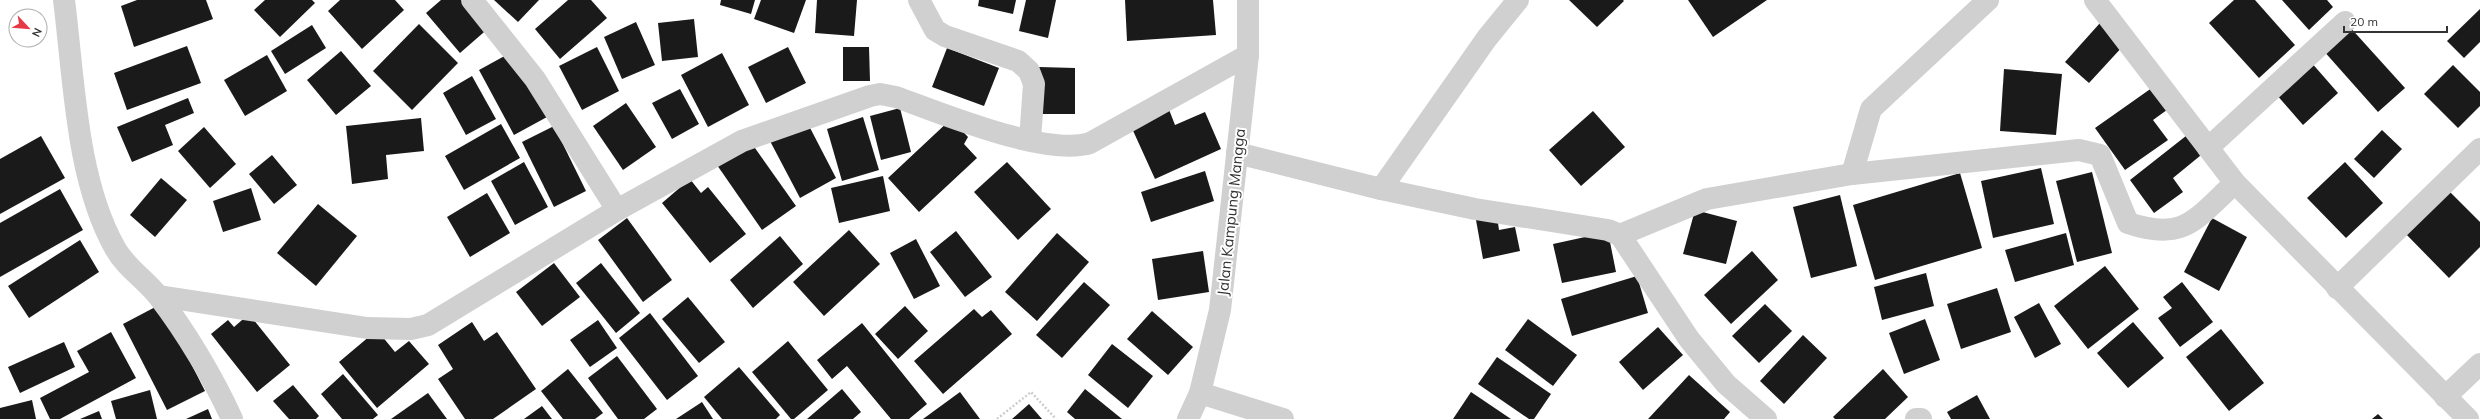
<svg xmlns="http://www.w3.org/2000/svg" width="2480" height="419" font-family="Mulish,sans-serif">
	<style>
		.building { fill: #1a1a1a }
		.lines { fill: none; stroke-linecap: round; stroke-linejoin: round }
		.path { stroke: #cdcdcd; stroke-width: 2.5; stroke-dasharray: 2 2; stroke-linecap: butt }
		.minor { stroke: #d0d0d0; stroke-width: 22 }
		.labels { text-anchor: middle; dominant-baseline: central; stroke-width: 4; stroke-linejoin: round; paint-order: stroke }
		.street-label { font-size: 15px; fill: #333; stroke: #fff }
	</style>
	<rect width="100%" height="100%" fill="#fff"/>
	<g class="building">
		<polygon points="137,0 206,0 213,19 134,47 121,6"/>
		<polygon points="265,0 312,0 315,3 280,37 254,10"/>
		<polygon points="340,0 395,0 404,10 362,49 328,11"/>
		<polygon points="441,0 469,0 491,26 460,53 426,13"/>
		<polygon points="494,0 539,0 518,22"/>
		<polygon points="568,0 591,0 607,18 560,59 535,29"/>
		<polygon points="721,0 755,0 751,14 720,5"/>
		<polygon points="761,0 806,0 794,33 754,19"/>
		<polygon points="817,0 857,0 854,36 815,33"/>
		<polygon points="979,0 1016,0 1013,14 978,6"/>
		<polygon points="1026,0 1056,0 1048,38 1019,31"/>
		<polygon points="1125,0 1213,0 1216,35 1127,41"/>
		<polygon points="1569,0 1623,0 1624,1 1597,27"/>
		<polygon points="1688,0 1767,0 1713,37"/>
		<polygon points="2234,0 2255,0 2295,45 2259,78 2209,23"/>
		<polygon points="2282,0 2327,0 2333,7 2309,30"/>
		<polygon points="2480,9 2480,42 2464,58 2447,41"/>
		<polygon points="694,19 698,57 662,61 658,23"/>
		<polygon points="636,22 655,65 622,79 604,37"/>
		<polygon points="2100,23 2124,45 2089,83 2065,62"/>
		<polygon points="419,24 458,63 412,110 373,71"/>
		<polygon points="312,25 326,48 285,74 271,51"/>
		<polygon points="2348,25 2405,88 2378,112 2322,49"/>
		<polygon points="187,46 201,83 127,110 114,73"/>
		<polygon points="597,47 619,91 582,110 559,66"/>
		<polygon points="788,47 806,83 766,103 748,67"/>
		<polygon points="843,47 869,47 870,81 843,81"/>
		<polygon points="947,48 999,68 984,106 932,87"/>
		<polygon points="341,51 371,86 336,115 307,80"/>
		<polygon points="512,52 547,117 514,135 479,70"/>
		<polygon points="722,53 749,105 708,127 681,75"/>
		<polygon points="267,55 287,91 245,116 224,80"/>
		<polygon points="2310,61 2338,93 2303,125 2275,93"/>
		<polygon points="2453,65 2480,92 2480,106 2458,128 2424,94"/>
		<polygon points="1039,67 1075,68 1075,114 1038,114"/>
		<polygon points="2004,69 2062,74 2056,135 2000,131"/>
		<polygon points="472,76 496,119 466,135 443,93"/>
		<polygon points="2156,85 2171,107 2153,120 2168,140 2125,170 2095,128"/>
		<polygon points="680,89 699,124 672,139 652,103"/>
		<polygon points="188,98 194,113 165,125 173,145 132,162 117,127"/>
		<polygon points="626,103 656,147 623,170 593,126"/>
		<polygon points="1168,107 1175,125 1205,112 1221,149 1155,179 1130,124"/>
		<polygon points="900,108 911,152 881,160 870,116"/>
		<polygon points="1593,111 1625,147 1581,186 1549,150"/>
		<polygon points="863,117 879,170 842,181 827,129"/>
		<polygon points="421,118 424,151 386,155 388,179 352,184 346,126"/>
		<polygon points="951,119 968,137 964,144 977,158 919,212 888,178"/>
		<polygon points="807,122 836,178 800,198 770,141"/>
		<polygon points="501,124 520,158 464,190 445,156"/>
		<polygon points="554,126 586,191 554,207 522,142"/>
		<polygon points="204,127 236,164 210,188 178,151"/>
		<polygon points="2382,130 2402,149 2374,178 2354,159"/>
		<polygon points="2191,132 2206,151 2173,178 2183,192 2154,213 2130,180"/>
		<polygon points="41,136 65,178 0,214 0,159"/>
		<polygon points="750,141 796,206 762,230 717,165"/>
		<polygon points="272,155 297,185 274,204 249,174"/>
		<polygon points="524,162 548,207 515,225 491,181"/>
		<polygon points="1007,162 1051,209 1018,240 974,192"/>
		<polygon points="2345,162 2383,203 2346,238 2307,198"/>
		<polygon points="2041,168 2054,224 1993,238 1981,181"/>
		<polygon points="1205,171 1214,201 1151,222 1141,192"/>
		<polygon points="2092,172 2112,253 2077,262 2056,181"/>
		<polygon points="1960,173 1982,248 1875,280 1853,205"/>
		<polygon points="883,176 890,211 839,223 831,188"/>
		<polygon points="161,178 187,200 155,237 130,215"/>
		<polygon points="690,179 701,193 708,187 746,234 710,263 662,203"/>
		<polygon points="2445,187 2480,222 2480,247 2449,278 2402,230"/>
		<polygon points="251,188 261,220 223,232 213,201"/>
		<polygon points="60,189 83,230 0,277 0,223"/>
		<polygon points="487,193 510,233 470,257 447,217"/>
		<polygon points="1840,195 1857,266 1811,278 1793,207"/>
		<polygon points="318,204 357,236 316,286 277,253"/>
		<polygon points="1695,210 1737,221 1726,264 1683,254"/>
		<polygon points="1497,216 1499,230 1515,227 1520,251 1483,259 1476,220"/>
		<polygon points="627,218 672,280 643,302 598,240"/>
		<polygon points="2212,218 2247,237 2219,291 2184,272"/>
		<polygon points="849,230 880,264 824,316 793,282"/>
		<polygon points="956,231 992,277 965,297 930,252"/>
		<polygon points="1608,232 1616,272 1562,283 1553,244"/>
		<polygon points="1057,233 1089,262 1037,321 1005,292"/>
		<polygon points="2066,233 2074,265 2015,282 2005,250"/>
		<polygon points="780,236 803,264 753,308 730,280"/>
		<polygon points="916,239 940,286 914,299 890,253"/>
		<polygon points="80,240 99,272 29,318 8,286"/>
		<polygon points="1203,251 1209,292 1158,300 1152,259"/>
		<polygon points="1752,251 1778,280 1731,324 1704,295"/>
		<polygon points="554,263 580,297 542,326 516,292"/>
		<polygon points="601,263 640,313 616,333 576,283"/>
		<polygon points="2105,266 2139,309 2088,349 2054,306"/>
		<polygon points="1926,273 1934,306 1882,320 1874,287"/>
		<polygon points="1637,276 1648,313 1572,336 1561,299"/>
		<polygon points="1084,282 1110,305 1062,358 1036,335"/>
		<polygon points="2182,282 2213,322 2180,347 2158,318 2172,308 2163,297"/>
		<polygon points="1997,288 2011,332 1961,349 1947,304"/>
		<polygon points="688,297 725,342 699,363 662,319"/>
		<polygon points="2039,303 2061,344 2035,358 2014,317"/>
		<polygon points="161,304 205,391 167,410 123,324"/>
		<polygon points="1765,304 1792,331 1759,363 1732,336"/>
		<polygon points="905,306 928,331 898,359 875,334"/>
		<polygon points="974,309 982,317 991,310 1012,334 943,394 914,361"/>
		<polygon points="1152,311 1193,347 1168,375 1127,339"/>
		<polygon points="650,313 698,376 667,400 619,338"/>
		<polygon points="249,314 290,365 257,392 211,334 228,320 234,327"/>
		<polygon points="1528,319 1577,355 1553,386 1505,350"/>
		<polygon points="1925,319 1940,360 1904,374 1889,333"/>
		<polygon points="598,320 617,348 590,367 570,340"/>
		<polygon points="472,322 484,341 497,332 536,389 493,419 465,419 438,379 453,369 438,345"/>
		<polygon points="2133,322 2164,358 2128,388 2097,353"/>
		<polygon points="862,323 927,404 909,419 891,419 847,366 832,379 817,360"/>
		<polygon points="1658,327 1683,355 1643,390 1619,362"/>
		<polygon points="2221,329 2264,383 2229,411 2186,357"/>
		<polygon points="377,330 395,352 409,341 429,364 377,408 339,362"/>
		<polygon points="111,332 136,378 60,419 50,419 40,398 89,372 77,351"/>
		<polygon points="1803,335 1827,358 1784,404 1760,381"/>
		<polygon points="788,341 828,390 794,419 791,419 752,372"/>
		<polygon points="64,342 75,367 20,393 8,367"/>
		<polygon points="1112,344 1153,376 1128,408 1088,375"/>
		<polygon points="617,356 657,409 644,419 618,419 588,378"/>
		<polygon points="1497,357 1551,394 1534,419 1529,419 1478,384"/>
		<polygon points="739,367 780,415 776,419 722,419 704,397"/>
		<polygon points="568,369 603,413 595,419 563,419 541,391"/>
		<polygon points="1883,369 1908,397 1885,419 1835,419 1833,417"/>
		<polygon points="343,374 378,415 373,419 342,419 321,394"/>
		<polygon points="1689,375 1730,412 1724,419 1648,419"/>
		<polygon points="293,385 319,416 316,419 289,419 273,401"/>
		<polygon points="842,389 861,412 853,419 807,419"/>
		<polygon points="1085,389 1122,419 1075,419 1067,412"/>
		<polygon points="150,390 157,419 116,419 111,401"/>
		<polygon points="960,392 980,419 923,419"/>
		<polygon points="1471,392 1511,419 1453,419"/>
		<polygon points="428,393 447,419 391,419"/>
		<polygon points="1977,395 1990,419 1951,419 1947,412"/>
		<polygon points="32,400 36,419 0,419 0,408"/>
		<polygon points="702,402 713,419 676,419"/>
		<polygon points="1029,404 1042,419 1012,419"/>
		<polygon points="542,406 552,419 524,419"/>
		<polygon points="208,409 212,419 186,419"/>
		<polygon points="99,411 102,419 80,419"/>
		<polygon points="2378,414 2383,419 2372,419"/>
	</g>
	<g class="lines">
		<polyline class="path" points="997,419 1031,392 1056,419"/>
		<g class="minor">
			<path d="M64 0C74 78 76 179 115 248 126 268 145 279 159 297 186 332 214 379 232 419"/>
			<polyline points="472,0 535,79 617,210"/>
			<polyline points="919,0 935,30 945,36 1018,61 1029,71 1034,84 1030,140"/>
			<polyline points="2095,0 2235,183 2468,419"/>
			<polyline points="2208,148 2345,22"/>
			<polyline points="1237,153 1381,189 1475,209 1608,230 1620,235 1707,199 1852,174 1871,109 1988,0"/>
			<path d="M1852 174 2079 150 2100 155 2128 223C2185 242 2195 219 2235 183"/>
			<polyline points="1381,189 1487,38 1518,0"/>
			<polyline points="1620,235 1689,339 1726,384 1766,419"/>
			<polyline points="2337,288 2480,149"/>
			<path d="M159 296 367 328 411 329 428 325 617 210 742 141 870 96 880 94 896 97C941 113 1046 157 1090 143L1248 55"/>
			<polyline points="1200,393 1283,419"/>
			<polyline points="2445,397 2480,364"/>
			<polyline points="1188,419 1200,393 1220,310 1248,55 1248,0"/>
			<polyline points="1916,419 1921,419"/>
		</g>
	</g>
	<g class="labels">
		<g class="street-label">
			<text transform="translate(1231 212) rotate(-84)">Jalan Kampung Mangga</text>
		</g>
	</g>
	<g transform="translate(28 28) rotate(116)"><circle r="19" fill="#ffffff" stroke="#adadad"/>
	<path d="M0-3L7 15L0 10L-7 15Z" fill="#e63946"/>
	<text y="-6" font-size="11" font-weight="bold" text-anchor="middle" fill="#333333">N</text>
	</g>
	<path d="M2344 26v6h103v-6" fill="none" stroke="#333333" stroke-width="2"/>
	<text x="2350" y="26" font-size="12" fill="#333333" stroke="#ffffff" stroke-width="3" paint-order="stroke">20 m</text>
</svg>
